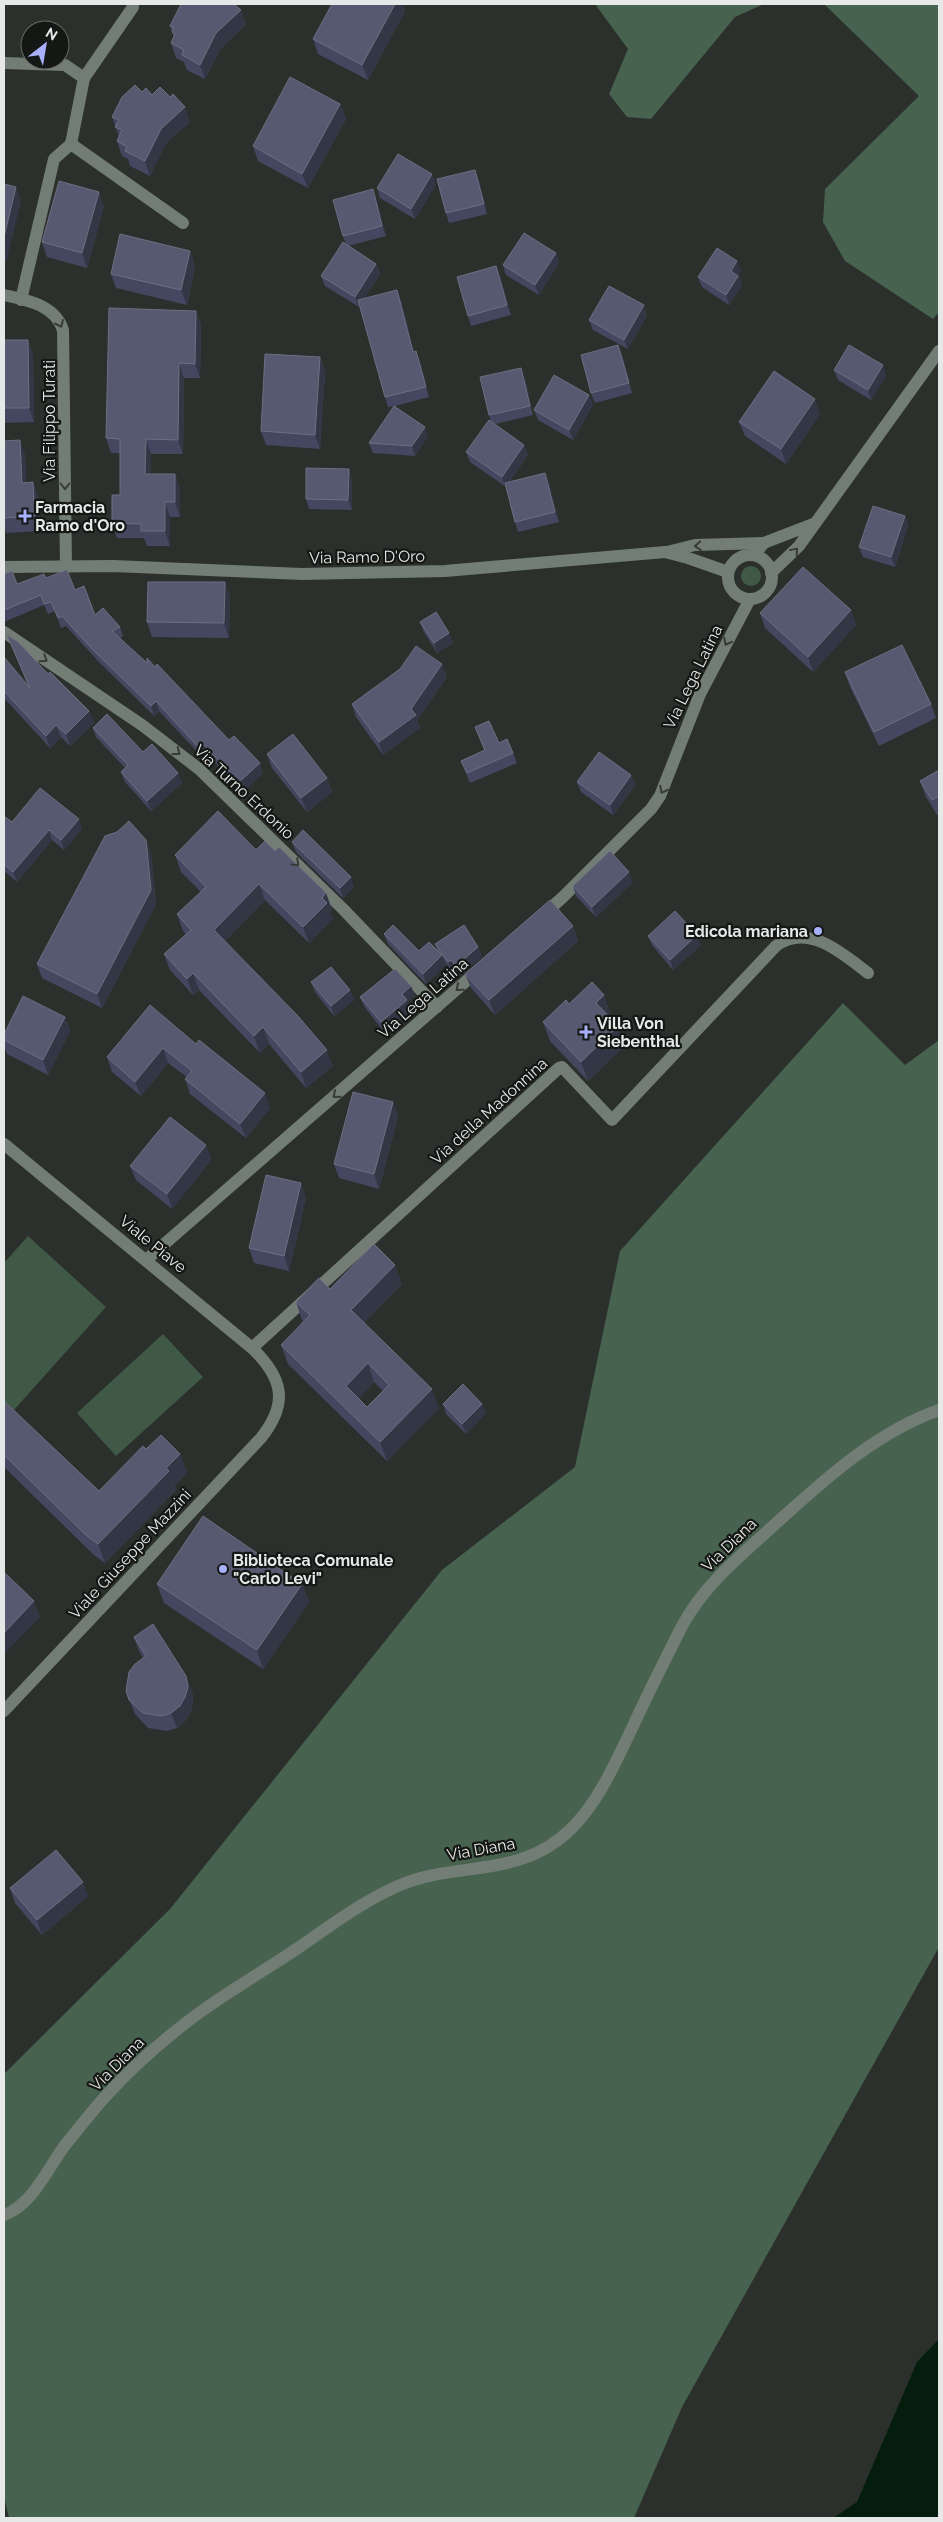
<svg xmlns="http://www.w3.org/2000/svg" width="943" height="2522" font-family="Raleway,sans-serif">
	<style>
		.green { fill: #3f5946 }
		.forest { fill: #47624e }
		.water { fill: #041d0d }
		.lines { fill: none; stroke-linecap: round; stroke-linejoin: round }
		.minor { stroke: #727e75; stroke-width: 12 }
		.wall { fill: #454760; fill-rule: evenodd }
		.shaded-wall { fill: #333745 }
		.building { fill: #56596f; stroke: #6d6f82; fill-rule: evenodd }
		.oneway { stroke: #363b37 }
		.poi-dot { fill: #a8b0fc; stroke: #151715; stroke-width: 2 }
		.labels { text-anchor: middle; dominant-baseline: central; stroke-width: 4.5; stroke-linejoin: round; paint-order: stroke }
		.street-label { font-size: 16px; fill: #e6e9e7; stroke: #151715 }
		.poi-label { font-size: 16px; font-weight: bold; fill: #e6e9e7; stroke: #151715; text-anchor: start }
	</style>
	<rect width="100%" height="100%" fill="#2b302c"/>
	<g class="green">
		<circle cx="751" cy="576" r="10"/>
		<polygon points="28,1236 106,1307 13,1411 4,1402 4,1263"/>
		<polygon points="163,1334 203,1377 116,1456 77,1413"/>
	</g>
	<g class="forest">
		<polygon points="595,4 764,4 735,17 651,119 627,117 609,94 628,49"/>
		<polygon points="824,4 939,4 939,312 933,319 845,261 823,222 825,189 919,96"/>
		<polygon points="843,1003 905,1065 939,1040 939,1947 682,2407 634,2518 9,2518 4,2497 4,2074 170,1909 442,1570 575,1467 620,1251"/>
	</g>
	<polygon class="water" points="939,2339 939,2518 833,2518 857,2502 917,2362"/>
	<g class="lines">
		<g class="minor">
			<polyline points="4,63 65,65 84,78 71,144"/>
			<polyline points="84,78 133,7"/>
			<path d="M4 295C27 300 55 305 63 330L66 567"/>
			<polyline points="21,300 54,159 71,144 183,223"/>
			<polyline points="759,549 764,543 813,524"/>
			<polyline points="667,552 695,545 764,543"/>
			<circle cx="750" cy="577" r="22"/>
			<polyline points="4,567 113,566 302,574 445,571 665,552 688,558 728,572"/>
			<polyline points="771,573 799,546 939,351"/>
			<polyline points="4,632 142,725 199,769 343,909 437,1007"/>
			<polyline points="543,915 563,897 651,809 660,796 700,694 750,599"/>
			<path d="M4 1144 252 1348C283 1378 289 1403 261 1438L4 1711"/>
			<polyline points="146,1260 480,969"/>
			<path d="M252 1348 559 1068 562 1067 612 1120 776 946C808 922 843 954 868 973"/>
			<path d="M4 2215C33 2205 48 2167 66 2144 78 2129 90 2114 103 2099 133 2066 167 2036 203 2010 233 1989 265 1970 295 1950 329 1927 361 1902 398 1886 458 1860 520 1880 572 1828 600 1800 617 1759 634 1724 649 1691 666 1658 682 1626 704 1585 739 1557 772 1527 823 1481 874 1433 939 1410"/>
		</g>
	</g>
	<g class="wall">
		<polygon points="332,4 402,4 405,11 368,80 318,54 313,39"/>
		<polygon points="241,10 246,25 221,48 205,79 187,70 184,62 176,58 171,43 174,38 170,26"/>
		<polygon points="142,92 152,95 190,122 166,143 150,176 130,166 128,159 122,156 117,141 119,137 112,117"/>
		<polygon points="340,104 346,119 308,188 258,161 253,146"/>
		<polygon points="479,180 487,214 449,223 446,213"/>
		<polygon points="436,184 415,219 380,198 377,188"/>
		<polygon points="376,199 386,236 348,246 376,264 380,274 364,298 401,300 414,352 420,361 429,397 395,406 428,436 415,456 373,453 369,443 394,406 388,407 385,397 360,306 359,307 325,286 321,276 346,244 343,236"/>
		<polygon points="104,206 87,268 47,257 42,242"/>
		<polygon points="190,251 195,266 187,305 116,288 111,274"/>
		<polygon points="556,253 559,263 539,295 506,275 503,265"/>
		<polygon points="741,271 738,275 742,285 729,305 702,287 698,277"/>
		<polygon points="500,276 511,315 471,326 468,316"/>
		<polygon points="196,311 201,325 200,378 184,378 183,454 151,454 150,474 175,474 180,489 180,517 170,517 170,546 147,546 144,538 117,538 112,523 120,495 120,453 111,453 106,438"/>
		<polygon points="647,315 628,349 593,330 589,320"/>
		<polygon points="4,340 33,354 34,422 4,423"/>
		<polygon points="618,345 622,355 632,393 595,403 591,393"/>
		<polygon points="320,357 325,372 320,449 266,445 261,431"/>
		<polygon points="834,370 886,375 871,400 838,380"/>
		<polygon points="525,378 533,415 495,424 524,445 528,455 509,482 549,483 559,522 518,532 515,522 506,487 470,462 466,452 491,422 489,415"/>
		<polygon points="593,405 573,440 538,420 534,410"/>
		<polygon points="820,414 786,464 745,436 739,422"/>
		<polygon points="4,441 25,454 26,483 39,497 40,531 6,533 4,526"/>
		<polygon points="352,479 352,510 309,509 306,499"/>
		<polygon points="905,516 908,526 895,567 863,557 859,547"/>
		<polygon points="4,574 17,584 46,578 75,590 95,615 120,627 123,636 119,639 263,773 243,792 208,755 204,759 159,711 154,716 98,661 66,626 61,628 55,611 48,614 44,605 4,622"/>
		<polygon points="225,582 230,597 229,638 152,637 147,622"/>
		<polygon points="851,610 856,625 813,672 765,628 760,613"/>
		<polygon points="420,622 449,633 453,643 437,653 424,632"/>
		<polygon points="7,635 48,674 89,711 94,723 70,746 61,737 50,748 4,698 4,657 28,686"/>
		<polygon points="845,672 931,704 936,718 879,746 850,687"/>
		<polygon points="447,677 417,720 420,728 383,755 356,717 352,704"/>
		<polygon points="475,727 513,753 517,763 470,783 461,761 484,750"/>
		<polygon points="93,728 143,752 178,773 182,783 151,811 125,782 121,772 125,768 96,737"/>
		<polygon points="267,754 327,778 332,792 307,812 272,768"/>
		<polygon points="939,770 939,814 937,815 925,795 920,781"/>
		<polygon points="631,775 635,785 613,815 581,792 577,782"/>
		<polygon points="4,816 12,822 82,829 64,850 52,840 17,882 4,871"/>
		<polygon points="146,840 151,854 156,904 102,1008 42,978 37,964"/>
		<polygon points="292,842 354,887 343,898 296,852"/>
		<polygon points="256,850 275,851 326,893 332,910 330,912 333,919 309,943 265,900 225,941 333,1066 306,1088 269,1044 260,1053 199,990 193,995 170,970 164,954 186,934 183,931 177,914 201,892 181,872 175,855"/>
		<polygon points="633,882 596,917 576,896 573,886"/>
		<polygon points="573,926 578,941 495,1015 471,988 465,974"/>
		<polygon points="384,934 419,951 438,951 435,944 478,947 482,957 460,976 455,970 452,972 445,962 446,965 426,984 388,944"/>
		<polygon points="648,936 701,945 673,970 652,945"/>
		<polygon points="311,982 350,990 354,1000 334,1016 315,992"/>
		<polygon points="415,995 408,1002 411,1010 384,1032 364,1006 360,997"/>
		<polygon points="569,1004 611,1014 609,1016 625,1045 588,1081 550,1041 543,1022"/>
		<polygon points="65,1017 70,1031 48,1075 7,1054 4,1046 4,1034"/>
		<polygon points="196,1044 270,1108 246,1138 190,1094 185,1079 187,1077 168,1063 141,1096 112,1072 107,1057"/>
		<polygon points="393,1102 398,1117 379,1189 339,1178 334,1164"/>
		<polygon points="206,1145 211,1160 172,1209 136,1180 130,1166"/>
		<polygon points="306,1198 289,1271 254,1263 249,1248"/>
		<path d="M402 1284 364 1323 439 1408 387 1461 288 1364 281 1345 304 1322 302 1320 296 1302 330 1289ZM374 1382 383 1391 367 1407 359 1398Z"/>
		<polygon points="4,1401 99,1491 146,1449 180,1454 187,1473 174,1486 176,1490 105,1563 94,1555 4,1467"/>
		<polygon points="443,1404 486,1413 466,1434 446,1414"/>
		<polygon points="157,1584 302,1584 309,1602 263,1669 164,1603"/>
		<polygon points="134,1637 192,1691 193,1701 191,1712 185,1721 177,1728 167,1731 148,1728 135,1714 126,1691 143,1658 139,1651"/>
		<polygon points="10,1888 88,1896 42,1935 15,1903"/>
	</g>
	<g class="shaded-wall">
		<polygon points="395,4 402,4 405,11 368,80 362,65"/>
		<polygon points="241,10 246,25 221,48 205,79 200,65 216,33"/>
		<polygon points="340,104 346,119 308,188 302,174"/>
		<polygon points="185,107 190,122 166,143 150,176 145,161 161,129"/>
		<polygon points="475,170 479,180 487,214 484,204"/>
		<polygon points="432,174 436,184 415,219 411,209"/>
		<polygon points="16,187 21,202 6,263 4,256 4,237"/>
		<polygon points="373,189 376,199 386,236 382,226"/>
		<polygon points="99,192 104,206 87,268 82,253"/>
		<polygon points="190,251 195,266 187,305 181,290"/>
		<polygon points="556,253 559,263 539,295 535,285"/>
		<polygon points="737,261 741,271 735,281 731,271"/>
		<polygon points="376,264 380,274 359,307 355,297"/>
		<polygon points="496,266 500,276 511,315 507,305"/>
		<polygon points="738,276 742,285 729,305 726,295"/>
		<polygon points="397,290 401,300 417,362 413,352"/>
		<polygon points="644,305 647,315 628,349 624,340"/>
		<polygon points="196,311 201,325 200,378 195,364"/>
		<polygon points="28,340 33,354 34,422 29,408"/>
		<polygon points="618,345 622,355 632,393 629,383"/>
		<polygon points="416,351 420,361 429,397 426,387"/>
		<polygon points="320,357 325,372 320,449 315,435"/>
		<polygon points="179,363 184,378 183,454 178,440"/>
		<polygon points="883,365 886,375 871,400 868,390"/>
		<polygon points="521,368 525,378 533,415 530,406"/>
		<polygon points="589,395 593,405 573,440 569,430"/>
		<polygon points="815,399 820,414 786,464 781,449"/>
		<polygon points="425,427 428,436 415,456 412,446"/>
		<polygon points="146,439 151,454 150,488 145,474"/>
		<polygon points="20,440 25,454 27,497 22,483"/>
		<polygon points="524,445 528,455 505,487 502,477"/>
		<polygon points="349,469 352,479 352,510 348,500"/>
		<polygon points="545,473 549,483 559,522 555,512"/>
		<polygon points="175,474 180,489 180,517 175,502"/>
		<polygon points="33,482 39,497 40,531 35,516"/>
		<polygon points="165,502 170,517 170,546 165,531"/>
		<polygon points="905,516 908,526 895,567 891,557"/>
		<polygon points="225,582 230,597 229,638 224,623"/>
		<polygon points="851,610 856,625 813,672 808,657"/>
		<polygon points="449,633 453,643 437,653 434,643"/>
		<polygon points="442,664 447,677 417,720 420,728 383,755 379,742 411,709"/>
		<polygon points="156,701 159,711 154,716 151,706"/>
		<polygon points="89,711 94,723 70,746 66,734"/>
		<polygon points="56,725 61,737 50,748 46,736"/>
		<polygon points="204,745 208,755 204,759 200,749"/>
		<polygon points="260,763 263,773 243,792 239,782"/>
		<polygon points="178,773 182,783 151,811 147,801"/>
		<polygon points="631,775 635,785 613,815 610,805"/>
		<polygon points="327,778 332,792 307,812 301,798"/>
		<polygon points="79,819 82,829 64,850 61,840"/>
		<polygon points="49,830 52,840 17,882 13,872"/>
		<polygon points="146,840 151,854 156,904 102,1008 97,994"/>
		<polygon points="629,872 633,882 596,917 592,907"/>
		<polygon points="351,877 354,887 343,898 340,888"/>
		<polygon points="259,884 265,900 220,946 214,930"/>
		<polygon points="326,893 332,910 330,912 333,919 309,943 303,927 322,898"/>
		<polygon points="573,926 578,941 495,1015 489,1000"/>
		<polygon points="697,935 701,945 673,970 670,960"/>
		<polygon points="478,947 482,957 460,976 456,966"/>
		<polygon points="442,955 446,965 426,984 423,974"/>
		<polygon points="451,960 455,970 452,972 448,962"/>
		<polygon points="193,973 199,990 193,995 187,979"/>
		<polygon points="411,986 415,995 408,1002 411,1010 384,1032 381,1022 402,994"/>
		<polygon points="350,990 354,1000 334,1016 331,1006"/>
		<polygon points="604,995 611,1014 603,1022 596,1003"/>
		<polygon points="65,1017 70,1031 48,1075 43,1060"/>
		<polygon points="618,1026 625,1045 588,1081 581,1062"/>
		<polygon points="263,1027 269,1044 260,1053 254,1036"/>
		<polygon points="163,1048 168,1063 141,1096 135,1082"/>
		<polygon points="327,1050 333,1066 306,1088 301,1072"/>
		<polygon points="265,1093 270,1108 246,1138 240,1124"/>
		<polygon points="393,1102 398,1117 379,1189 374,1174"/>
		<polygon points="206,1145 211,1160 172,1209 167,1194"/>
		<polygon points="301,1183 306,1198 289,1271 284,1256"/>
		<polygon points="395,1265 402,1284 358,1329 351,1310"/>
		<polygon points="368,1363 374,1382 353,1405 346,1386"/>
		<polygon points="432,1389 439,1408 387,1461 380,1442"/>
		<polygon points="482,1404 486,1413 466,1434 462,1424"/>
		<polygon points="180,1454 187,1473 174,1486 176,1490 105,1563 98,1544"/>
		<polygon points="302,1584 309,1602 263,1669 257,1650"/>
		<polygon points="34,1601 40,1617 4,1654 4,1633"/>
		<polygon points="186,1676 192,1691 193,1701 191,1712 185,1721 177,1728 171,1713"/>
		<polygon points="83,1882 88,1896 42,1935 37,1920"/>
	</g>
	<g class="building">
		<polygon points="183,4 222,4 223,5 223,4 234,4 241,10 216,33 200,65 182,55 184,50 171,43 175,34 172,32 174,28 170,26 180,6"/>
		<polygon points="332,4 395,4 362,65 313,39"/>
		<polygon points="290,77 340,104 302,174 253,146"/>
		<polygon points="135,85 142,92 146,88 152,95 160,87 170,97 173,94 185,107 161,129 145,161 125,151 127,147 117,141 122,130 115,127 119,120 112,117 122,97"/>
		<polygon points="398,154 432,174 411,209 377,188"/>
		<polygon points="475,170 484,204 446,213 437,179"/>
		<polygon points="59,181 99,192 82,253 42,242"/>
		<polygon points="4,184 16,187 4,237"/>
		<polygon points="373,189 382,226 343,236 333,200"/>
		<polygon points="524,233 556,253 535,285 503,265"/>
		<polygon points="120,234 190,251 181,290 111,274"/>
		<polygon points="343,242 376,264 355,297 321,276"/>
		<polygon points="717,248 737,261 731,271 738,276 726,295 698,277"/>
		<polygon points="496,266 507,305 468,316 457,277"/>
		<polygon points="609,286 644,305 624,340 589,320"/>
		<polygon points="397,290 413,352 416,351 426,387 385,397 358,300"/>
		<polygon points="109,308 196,311 195,364 179,363 178,440 146,439 145,474 175,474 175,502 165,502 165,531 141,531 141,524 112,523 112,495 120,495 120,439 106,438"/>
		<polygon points="4,340 28,340 29,408 4,408"/>
		<polygon points="618,345 629,383 591,393 581,355"/>
		<polygon points="849,345 883,365 868,390 834,370"/>
		<polygon points="265,354 320,357 315,435 261,431"/>
		<polygon points="521,368 530,406 489,415 480,377"/>
		<polygon points="774,371 815,399 781,449 739,422"/>
		<polygon points="554,375 589,395 569,430 534,410"/>
		<polygon points="394,406 425,427 412,446 369,443"/>
		<polygon points="489,420 524,445 502,477 466,452"/>
		<polygon points="20,440 22,483 33,482 35,516 4,518 4,441"/>
		<polygon points="306,468 349,469 348,500 306,499"/>
		<polygon points="545,473 555,512 515,522 505,483"/>
		<polygon points="873,506 905,516 891,557 859,547"/>
		<polygon points="803,567 851,610 808,657 760,613"/>
		<polygon points="67,570 75,590 84,586 95,615 103,608 120,627 112,631 147,663 147,658 155,667 157,664 229,740 234,736 260,763 239,782 204,745 200,749 156,701 151,706 94,651 62,616 58,618 51,602 44,604 41,595 4,610 4,574 12,571 17,584 44,574 46,578"/>
		<polygon points="148,582 225,582 224,623 147,622"/>
		<polygon points="436,612 449,633 434,643 420,622"/>
		<polygon points="7,635 18,642 48,674 50,672 89,711 66,734 56,725 46,736 4,691 4,657 30,688"/>
		<polygon points="902,645 931,704 874,732 845,672"/>
		<polygon points="416,646 442,664 411,709 416,715 379,742 352,704 400,669"/>
		<polygon points="107,714 143,752 152,744 178,773 147,801 121,772 128,765 93,728"/>
		<polygon points="489,721 499,743 507,739 513,753 467,773 461,761 485,750 475,727"/>
		<polygon points="293,734 327,778 301,798 267,754"/>
		<polygon points="599,752 631,775 610,805 577,782"/>
		<polygon points="939,770 939,796 932,800 920,781"/>
		<polygon points="40,788 79,819 61,840 49,830 13,872 4,864 4,816 12,822"/>
		<polygon points="218,811 256,850 265,841 275,851 279,847 326,893 322,898 327,903 303,927 259,884 214,930 297,1015 327,1050 301,1072 263,1027 254,1036 193,973 187,979 164,954 191,930 177,914 206,887 175,855"/>
		<polygon points="129,821 146,840 151,890 97,994 37,964 105,836 117,832"/>
		<polygon points="303,830 351,877 340,888 292,842"/>
		<polygon points="610,851 629,872 592,907 573,886"/>
		<polygon points="550,900 573,926 489,1000 465,974"/>
		<polygon points="675,911 697,935 670,960 648,936"/>
		<polygon points="393,925 419,951 429,942 442,955 423,974 384,934"/>
		<polygon points="464,925 478,947 456,966 451,960 448,962 435,944"/>
		<polygon points="331,967 350,990 331,1006 311,982"/>
		<polygon points="395,969 411,986 402,994 407,1000 381,1022 360,997"/>
		<polygon points="592,982 604,995 596,1003 618,1026 581,1062 543,1022 566,1000 569,1004"/>
		<polygon points="23,996 65,1017 43,1060 4,1040 4,1034"/>
		<polygon points="150,1005 196,1044 199,1040 265,1093 240,1124 185,1079 192,1071 163,1048 135,1082 107,1057"/>
		<polygon points="353,1092 393,1102 374,1174 334,1164"/>
		<polygon points="170,1117 206,1145 167,1194 130,1166"/>
		<polygon points="266,1175 301,1183 284,1256 249,1248"/>
		<path d="M374 1244 395 1265 351 1310 432 1389 380 1442 281 1345 310 1315 296 1302 319 1278 330 1289ZM368 1363 389 1385 367 1407 346 1386Z"/>
		<polygon points="463,1384 482,1404 462,1424 443,1404"/>
		<polygon points="4,1401 99,1491 143,1446 146,1449 161,1435 180,1454 166,1468 169,1471 98,1544 87,1536 4,1455"/>
		<polygon points="203,1516 302,1584 257,1650 157,1584"/>
		<polygon points="4,1572 34,1601 4,1633"/>
		<polygon points="153,1624 186,1676 188,1687 185,1697 180,1706 171,1713 162,1716 143,1713 129,1700 126,1691 129,1672 135,1664 146,1656 134,1637"/>
		<polygon points="56,1850 83,1882 37,1920 10,1888"/>
	</g>
	<defs><path id="oneway-chevron" d="M-2-3.5L2.5 0L-2 3.5" fill="none" stroke-width="1.6" stroke-linecap="round" stroke-linejoin="round" transform="scale(1.25)"/></defs>
	<g class="oneway">
		<use href="#oneway-chevron" transform="translate(60 324) rotate(66)"/>
		<use href="#oneway-chevron" transform="translate(65 486) rotate(90)"/>
		<use href="#oneway-chevron" transform="translate(698 546) rotate(175)"/>
		<use href="#oneway-chevron" transform="translate(795 551) rotate(-50)"/>
		<use href="#oneway-chevron" transform="translate(727 642) rotate(118)"/>
		<use href="#oneway-chevron" transform="translate(44 659) rotate(33)"/>
		<use href="#oneway-chevron" transform="translate(177 752) rotate(38)"/>
		<use href="#oneway-chevron" transform="translate(663 790) rotate(117)"/>
		<use href="#oneway-chevron" transform="translate(296 863) rotate(44)"/>
		<use href="#oneway-chevron" transform="translate(459 988) rotate(139)"/>
		<use href="#oneway-chevron" transform="translate(336 1095) rotate(139)"/>
	</g>
	<g class="poi-dot">
		<path d="M22.5 508.5h5v5h5v5h-5v5h-5v-5h-5v-5h5z"/>
		<circle cx="818" cy="931" r="5"/>
		<path d="M583.5 1024.5h5v5h5v5h-5v5h-5v-5h-5v-5h5z"/>
		<circle cx="223" cy="1569" r="5"/>
	</g>
	<g class="labels">
		<g class="street-label">
			<text transform="translate(49 421) rotate(-90)">Via Filippo Turati</text>
			<text transform="translate(367 557) rotate(-1)">Via Ramo D'Oro</text>
			<text transform="translate(693 677) rotate(-64)">Via Lega Latina</text>
			<text transform="translate(244 792) rotate(43)">Via Turno Erdonio</text>
			<text transform="translate(423 998) rotate(-41)">Via Lega Latina</text>
			<text transform="translate(489 1111) rotate(-42)">Via della Madonnina</text>
			<text transform="translate(153 1244) rotate(39)">Viale Piave</text>
			<text transform="translate(729 1545) rotate(-44)">Via Diana</text>
			<text transform="translate(130 1554) rotate(-47)">Viale Giuseppe Mazzini</text>
			<text transform="translate(481 1849) rotate(-10)">Via Diana</text>
			<text transform="translate(117 2064) rotate(-45)">Via Diana</text>
		</g>
		<g class="poi-label">
			<text x="35" y="507">Farmacia<tspan x="35" dy="18">Ramo d'Oro</tspan></text>
			<text x="808" y="931" text-anchor="end">Edicola mariana</text>
			<text x="597" y="1023">Villa Von<tspan x="597" dy="18">Siebenthal</tspan></text>
			<text x="233" y="1560">Biblioteca Comunale<tspan x="233" dy="18">"Carlo Levi"</tspan></text>
		</g>
	</g>
	<rect width="943" height="2522" fill="none" stroke="#e6e9e7" stroke-width="10"/>
	<g transform="translate(45 45) rotate(31)"><circle r="24" fill="#151715" stroke="#696b69"/>
	<path d="M0-4L9 19L0 12L-9 19Z" fill="#a8b0fc"/>
	<text y="-8" font-size="14" font-weight="bold" text-anchor="middle" fill="#e6e9e7">N</text>
	</g>
</svg>
